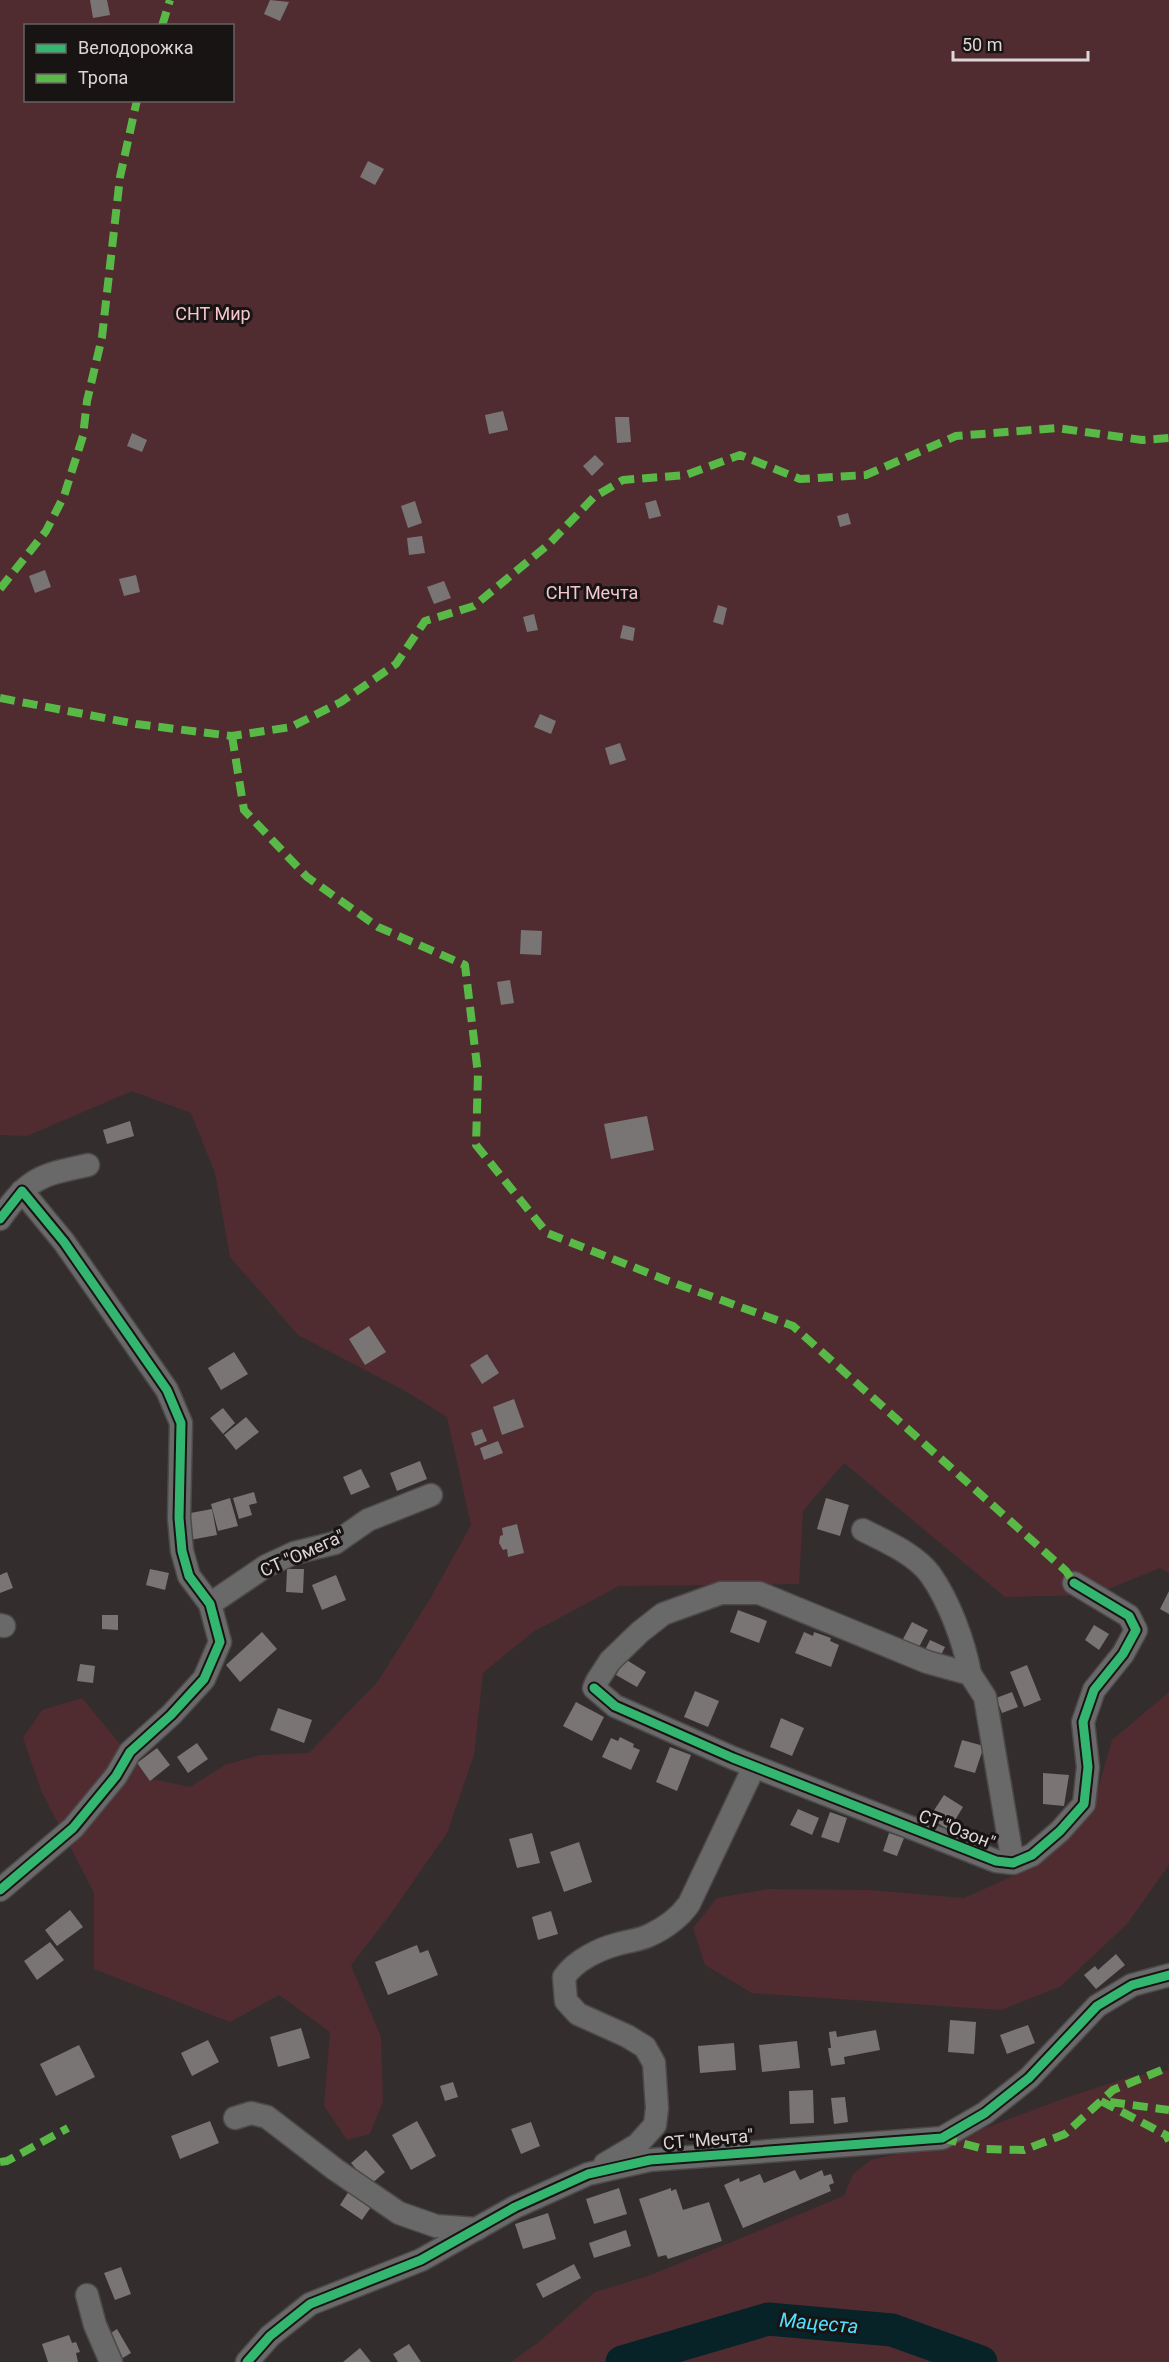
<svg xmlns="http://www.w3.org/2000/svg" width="1169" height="2362" font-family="Roboto,sans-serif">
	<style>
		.green { fill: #502c31; fill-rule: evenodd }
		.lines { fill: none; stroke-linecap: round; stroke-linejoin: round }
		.river { stroke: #072328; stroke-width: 33 }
		.building { fill: #7a7575 }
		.minor-casing { stroke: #4d4949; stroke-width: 25 }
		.minor { stroke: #696969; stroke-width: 22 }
		.quiet { stroke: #58b947; stroke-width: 8; stroke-dasharray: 15 8; stroke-linecap: butt }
		.cycleway-casing { stroke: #191414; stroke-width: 13 }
		.cycleway { stroke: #33b770; stroke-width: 9 }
		.labels { text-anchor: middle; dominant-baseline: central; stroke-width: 6; stroke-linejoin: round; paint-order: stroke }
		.park-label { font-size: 18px; fill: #f3c7cc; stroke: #191414 }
		.street-label { font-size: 18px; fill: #ddd5d6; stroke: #191414 }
		.water-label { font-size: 20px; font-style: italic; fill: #54e0fd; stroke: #191414 }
	</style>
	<rect width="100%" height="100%" fill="#332d2d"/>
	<g class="green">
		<path d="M0 0H1169V1573L1160 1568 1094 1595 1005 1597 844 1463 803 1511 799 1584 619 1586 533 1632 483 1673 474 1755 447 1833 390 1915 351 1965 381 2037 383 2102 370 2134 347 2140 324 2106 330 2032 279 1995 230 2022 94 1969V1893L41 1790 23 1738 42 1710 82 1698 148 1778 190 1787 225 1765 260 1755 309 1753 378 1681 430 1599 471 1525 447 1417 407 1392 298 1335 230 1257 215 1173 191 1113 132 1091 27 1136 0 1135ZM26 26H232V100H26Z"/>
		<polygon points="1169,1692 1169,1865 1127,1924 1061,1986 1001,2010 752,1993 705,1965 693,1928 717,1898 768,1889 869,1890 964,1898 1031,1868 1093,1806 1112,1740"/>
		<polygon points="1169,2070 1169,2362 511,2362 539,2342 595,2292 648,2276 844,2196 853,2174 871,2160 945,2143 1068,2097 1130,2077"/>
	</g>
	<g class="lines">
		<polyline class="river" points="622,2362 768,2319 892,2330 981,2362"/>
	</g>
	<g class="building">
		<polygon points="90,0 107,0 110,15 93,18"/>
		<polygon points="270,0 289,2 280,21 264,14"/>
		<polygon points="368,161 384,169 375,185 360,177"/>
		<polygon points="503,411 508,430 489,434 485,415"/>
		<polygon points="615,417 629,417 631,442 617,443"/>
		<polygon points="132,433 147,440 142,452 127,446"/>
		<polygon points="595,455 604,464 592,476 583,466"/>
		<polygon points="656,500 661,516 649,519 645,503"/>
		<polygon points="415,501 422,523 408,528 401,506"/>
		<polygon points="848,513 851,524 840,527 837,516"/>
		<polygon points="422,536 425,553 409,555 407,538"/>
		<polygon points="45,570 51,587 35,593 29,576"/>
		<polygon points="136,575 140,592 124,596 119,579"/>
		<polygon points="444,581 451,598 434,604 427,587"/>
		<polygon points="718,605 727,608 723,625 713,622"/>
		<polygon points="534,614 538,630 527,632 523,617"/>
		<polygon points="623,625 635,628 633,641 620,638"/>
		<polygon points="540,714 556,721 551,734 534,727"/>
		<polygon points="620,743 626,760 610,765 605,748"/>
		<polygon points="521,930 542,931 541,955 520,954"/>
		<polygon points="510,980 514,1003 501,1005 497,982"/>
		<polygon points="647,1116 654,1150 611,1159 604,1124"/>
		<polygon points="130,1121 134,1136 107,1144 103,1130"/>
		<polygon points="369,1326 386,1352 365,1365 349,1339"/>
		<polygon points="234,1352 248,1374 221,1390 208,1368"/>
		<polygon points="487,1354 499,1373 482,1384 470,1365"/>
		<polygon points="514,1399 524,1427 502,1435 493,1407"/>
		<polygon points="223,1408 235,1423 223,1434 210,1418"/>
		<polygon points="246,1417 259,1432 236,1450 224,1435"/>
		<polygon points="482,1429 487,1441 475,1446 471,1433"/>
		<polygon points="498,1441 503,1453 484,1460 480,1448"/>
		<polygon points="420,1461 427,1479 397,1491 390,1473"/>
		<polygon points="361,1469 370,1487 351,1495 343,1477"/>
		<polygon points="254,1492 257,1503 249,1505 252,1515 239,1519 233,1498"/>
		<polygon points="230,1498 238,1526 218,1531 211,1504"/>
		<polygon points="826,1498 849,1505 840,1536 817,1529"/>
		<polygon points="212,1509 217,1535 190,1540 185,1514"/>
		<polygon points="517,1524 524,1553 508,1557 507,1549 503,1550 499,1543 500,1536 503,1535 502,1528"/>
		<polygon points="150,1569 169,1573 165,1590 146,1585"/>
		<polygon points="287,1569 304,1569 303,1593 286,1592"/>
		<polygon points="7,1572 13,1588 0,1593 0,1575"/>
		<polygon points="336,1575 346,1600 322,1610 312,1585"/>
		<polygon points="1169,1591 1169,1614 1160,1609"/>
		<polygon points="738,1610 767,1621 759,1643 730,1632"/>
		<polygon points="102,1615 118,1615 118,1630 102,1629"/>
		<polygon points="912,1622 928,1630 918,1649 902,1641"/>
		<polygon points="1094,1625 1109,1634 1099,1650 1085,1640"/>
		<polygon points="262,1632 277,1649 240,1682 226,1665"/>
		<polygon points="804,1632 813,1636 814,1632 831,1638 830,1641 839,1645 831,1667 795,1653"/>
		<polygon points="930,1640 945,1647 939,1659 924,1652"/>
		<polygon points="625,1659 646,1672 637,1687 616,1675"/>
		<polygon points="80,1664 95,1666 93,1683 77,1681"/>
		<polygon points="1027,1665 1041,1700 1024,1707 1010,1672"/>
		<polygon points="695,1691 719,1701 708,1727 684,1717"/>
		<polygon points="1012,1692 1018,1707 1002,1713 996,1698"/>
		<polygon points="576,1702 604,1717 592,1741 563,1726"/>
		<polygon points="278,1708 312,1720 304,1743 270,1730"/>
		<polygon points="781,1718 804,1728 792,1756 770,1747"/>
		<polygon points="620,1737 634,1744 633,1747 640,1750 631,1770 602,1757 611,1738 618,1741"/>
		<polygon points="962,1740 984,1746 975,1773 954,1767"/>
		<polygon points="197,1743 208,1759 188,1773 177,1757"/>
		<polygon points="670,1747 691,1755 677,1791 656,1782"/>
		<polygon points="157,1748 170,1765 150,1781 137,1763"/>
		<polygon points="1043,1773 1069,1775 1064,1806 1043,1804"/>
		<polygon points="944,1795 963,1807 949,1830 929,1818"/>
		<polygon points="798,1809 819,1818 812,1835 790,1825"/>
		<polygon points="830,1812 847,1818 839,1843 821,1837"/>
		<polygon points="532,1833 540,1863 517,1868 509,1839"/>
		<polygon points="889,1833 904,1838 897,1856 883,1851"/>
		<polygon points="579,1842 592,1882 564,1892 550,1852"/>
		<polygon points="70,1910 83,1927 57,1946 45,1930"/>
		<polygon points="551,1911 558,1934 538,1940 532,1917"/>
		<polygon points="50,1942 64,1960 37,1980 24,1961"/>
		<polygon points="417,1945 420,1953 428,1950 438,1975 388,1995 375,1962"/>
		<polygon points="1116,1954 1125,1965 1096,1989 1084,1975 1095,1966 1098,1970"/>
		<polygon points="950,2020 976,2022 974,2054 948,2052"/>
		<polygon points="1028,2025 1035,2043 1007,2054 1000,2035"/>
		<polygon points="301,2028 310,2058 278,2067 270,2037"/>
		<polygon points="876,2030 880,2050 844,2057 845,2064 831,2066 828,2048 831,2048 829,2032 836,2031 837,2037"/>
		<polygon points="208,2040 219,2062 192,2076 181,2053"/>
		<polygon points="797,2041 800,2068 762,2072 759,2045"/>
		<polygon points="734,2043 736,2070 700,2073 698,2046"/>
		<polygon points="79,2045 95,2077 56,2096 40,2064"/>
		<polygon points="453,2082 458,2097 445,2101 440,2086"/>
		<polygon points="813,2090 814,2123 790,2124 789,2091"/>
		<polygon points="845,2097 848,2122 834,2124 831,2098"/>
		<polygon points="210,2121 219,2143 180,2159 171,2136"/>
		<polygon points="417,2121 436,2156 411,2170 392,2135"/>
		<polygon points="531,2122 540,2146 521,2154 511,2129"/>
		<polygon points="366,2150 385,2172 370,2185 351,2163"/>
		<polygon points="795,2170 800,2180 822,2170 824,2176 831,2174 834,2183 829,2185 831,2191 743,2228 724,2185 739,2178 740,2182 760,2174 764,2183"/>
		<polygon points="619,2188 627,2214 594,2224 586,2199"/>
		<polygon points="671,2188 671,2191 676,2189 683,2210 709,2202 722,2241 668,2259 666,2255 658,2257 639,2199"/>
		<polygon points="349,2191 371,2207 362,2220 340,2205"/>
		<polygon points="548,2213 556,2239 523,2249 515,2224"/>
		<polygon points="626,2230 631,2246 594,2258 589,2243"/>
		<polygon points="574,2264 581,2278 543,2298 536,2284"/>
		<polygon points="121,2267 131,2294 115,2300 104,2273"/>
		<polygon points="117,2329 131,2353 116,2362 102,2339"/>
		<polygon points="69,2335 72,2343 76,2342 80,2352 76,2353 78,2362 48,2362 42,2344"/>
		<polygon points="409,2344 421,2362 398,2362 393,2354"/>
		<polygon points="360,2348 371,2362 343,2362"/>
	</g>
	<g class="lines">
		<g class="minor-casing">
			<g id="minor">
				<path d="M0 1219C29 1177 41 1175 88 1165"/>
				<path d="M863 1530C886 1542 914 1553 930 1574 949 1601 964 1641 970 1674"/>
				<polyline points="210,1604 266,1566 294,1553 335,1543 368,1520 431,1495"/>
				<polyline points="0,1625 4,1626"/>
				<polyline points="1013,1863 985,1697 970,1674 927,1662 759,1593 721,1593 663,1614 640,1632 610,1661 597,1681 594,1688 615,1706 733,1758 996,1861 1013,1863 1032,1855 1060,1831 1084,1804 1088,1767 1083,1722 1094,1690 1123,1654 1136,1630 1129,1616 1074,1583"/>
				<polyline points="0,1890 73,1828 116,1776 130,1752 171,1715 204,1679 220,1642 210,1604 189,1576 182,1551 179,1518 181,1423 167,1390 64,1242 22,1191"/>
				<polyline points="235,2118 251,2113 267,2117 336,2170 399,2213 436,2226 477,2229"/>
				<path d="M605 2164 637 2145 655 2125 657 2108 654 2063 645 2047 627 2036 578 2014 566 2001 564 1977C576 1960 599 1949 618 1944 629 1941 640 1940 650 1935 665 1928 679 1918 689 1904L754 1767"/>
				<polyline points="87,2295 95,2325 111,2362"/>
				<polyline points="247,2362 270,2336 310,2304 421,2260 515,2207 588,2174 650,2160 942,2138 985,2113 1029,2078 1097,2006 1132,1985 1169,1975"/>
			</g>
		</g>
		<use href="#minor" class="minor"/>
		<g class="quiet">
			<polyline points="162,26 170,0"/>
			<polyline points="0,589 46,531 64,496 83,436 87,401 102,337 120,177 137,100"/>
			<polyline points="0,698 136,724 232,736 291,727 341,702 396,664 425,621 474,606 549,544 594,497 623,480 686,475 740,455 800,479 866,475 956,436 1057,428 1142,440 1169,438"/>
			<polyline points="232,736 244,810 307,877 378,927 465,965 478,1074 476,1145 547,1233 666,1280 793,1326 1066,1571 1074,1583"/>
			<polyline points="1101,2101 1166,2135 1169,2141"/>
			<polyline points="1110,2102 1169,2110"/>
			<polyline points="942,2138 984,2149 1024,2150 1065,2134 1113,2090 1169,2067"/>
			<polyline points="0,2162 7,2161 68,2128"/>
		</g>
		<g class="cycleway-casing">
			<g id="cycleway">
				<polyline points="0,1219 22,1191 64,1242 167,1390 181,1423 179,1518 182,1551 189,1576 210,1604 220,1642 204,1679 171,1715 130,1752 116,1776 73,1828 0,1890"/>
				<polyline points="594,1688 615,1706 733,1758 996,1861 1013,1863 1032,1855 1060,1831 1084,1804 1088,1767 1083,1722 1094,1690 1123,1654 1136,1630 1129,1616 1074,1583"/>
				<polyline points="247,2362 270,2336 310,2304 421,2260 515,2207 588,2174 650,2160 942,2138 985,2113 1029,2078 1097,2006 1132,1985 1169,1975"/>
			</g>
		</g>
		<use href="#cycleway" class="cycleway"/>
	</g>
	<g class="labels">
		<g class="park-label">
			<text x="213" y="313">СНТ Мир</text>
			<text x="592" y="592">СНТ Мечта</text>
		</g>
		<g class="street-label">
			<text transform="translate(302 1553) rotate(-24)">СТ "Омега"</text>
			<text transform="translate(957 1829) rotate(21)">СТ "Озон"</text>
			<text transform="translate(708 2139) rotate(-5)">СТ "Мечта"</text>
		</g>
		<g class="water-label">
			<text transform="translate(819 2323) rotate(5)">Мацеста</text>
		</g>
	</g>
	<rect x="24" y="24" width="210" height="78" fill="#191414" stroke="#676162" stroke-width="1.5"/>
	<rect x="36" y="44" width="30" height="9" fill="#33b770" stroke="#676162" stroke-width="1.5"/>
	<text x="78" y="54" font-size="18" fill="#ddd5d6">Велодорожка</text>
	<rect x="36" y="74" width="30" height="9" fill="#58b947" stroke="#676162" stroke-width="1.5"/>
	<text x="78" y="84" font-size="18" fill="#ddd5d6">Тропа</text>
	<path d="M953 51v9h135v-9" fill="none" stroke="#ddd5d6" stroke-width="3"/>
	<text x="962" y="51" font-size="18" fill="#ddd5d6" stroke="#191414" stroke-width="4.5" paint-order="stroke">50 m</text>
</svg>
